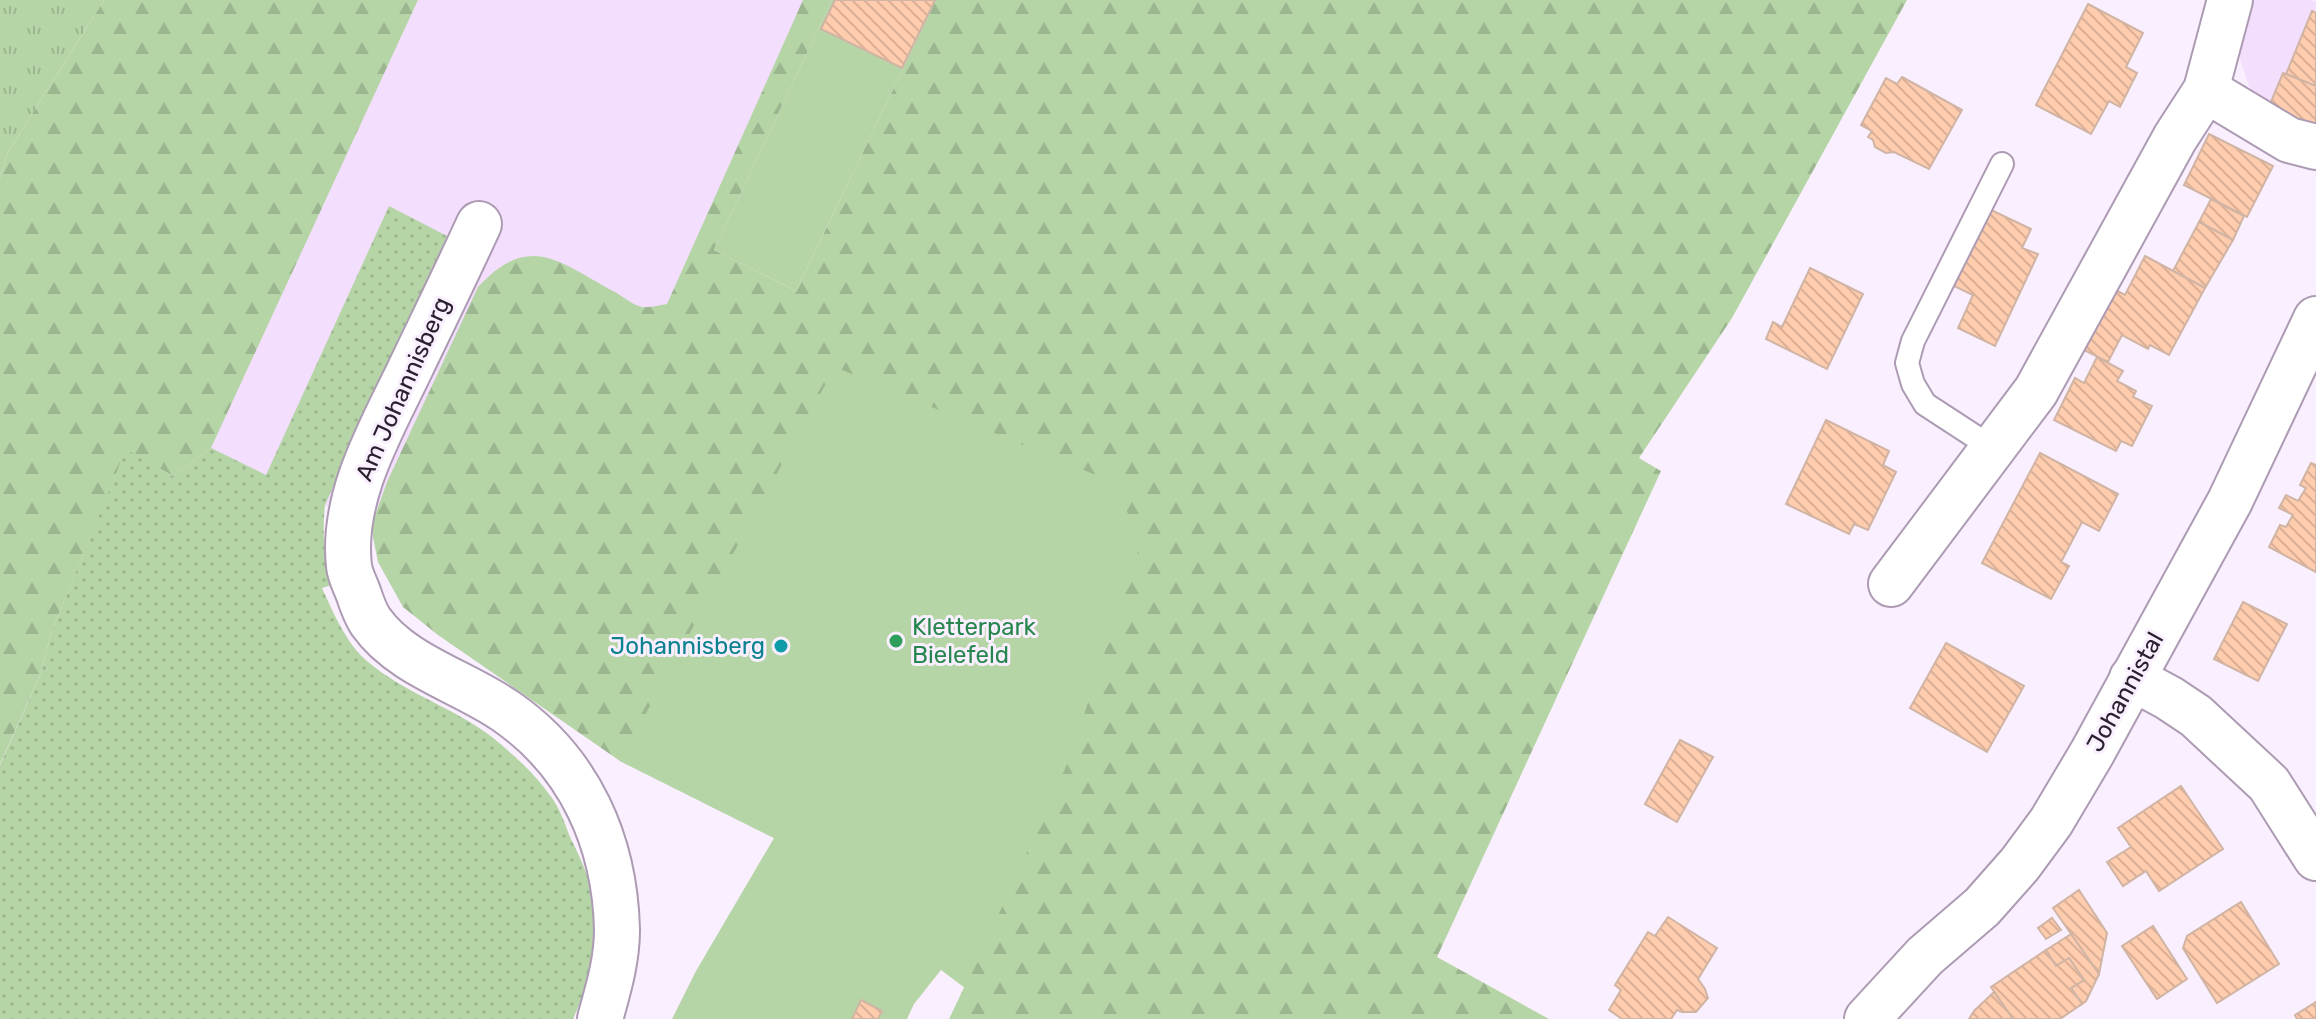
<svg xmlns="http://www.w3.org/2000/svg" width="2316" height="1019" font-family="Rubik,sans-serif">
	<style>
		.built { fill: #f4defe }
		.grass { fill: url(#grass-tufts) }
		.forest { fill: url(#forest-firs) }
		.park { fill: url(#park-dots) }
		.pitch { fill: #b6d5a6 }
		.building { fill: url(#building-back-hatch); stroke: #d0b4a4; stroke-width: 2 }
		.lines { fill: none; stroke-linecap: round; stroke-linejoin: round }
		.service-casing { stroke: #ac9bb3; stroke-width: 26 }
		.minor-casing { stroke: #ac9bb3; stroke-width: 48 }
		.secondary-casing { stroke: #ac9bb3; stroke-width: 48 }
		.service { stroke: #fff; stroke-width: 22 }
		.minor { stroke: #fff; stroke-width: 44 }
		.secondary { stroke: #fff; stroke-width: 44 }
		.leisure-dot { fill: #2e9e5b; stroke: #faefff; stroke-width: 3 }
		.culture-dot { fill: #0f9aa8; stroke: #faefff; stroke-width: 3 }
		.labels { text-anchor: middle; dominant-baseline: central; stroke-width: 6; stroke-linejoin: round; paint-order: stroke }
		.street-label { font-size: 24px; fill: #29222c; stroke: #faefff }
		.leisure-label { font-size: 24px; fill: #27864d; stroke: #faefff; text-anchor: start }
		.culture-label { font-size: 24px; fill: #0d838f; stroke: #faefff; text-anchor: end }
	</style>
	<defs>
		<pattern id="grass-tufts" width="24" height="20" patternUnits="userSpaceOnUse" patternTransform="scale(2)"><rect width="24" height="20" fill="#b6d5a6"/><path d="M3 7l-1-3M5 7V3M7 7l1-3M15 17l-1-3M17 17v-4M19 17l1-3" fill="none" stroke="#9cb78f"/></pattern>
		<pattern id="forest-firs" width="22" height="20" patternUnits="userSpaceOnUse" patternTransform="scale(2)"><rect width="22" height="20" fill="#b6d5a6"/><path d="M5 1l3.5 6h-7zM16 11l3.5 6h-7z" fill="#9cb78f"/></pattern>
		<pattern id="park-dots" width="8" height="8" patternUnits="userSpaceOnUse" patternTransform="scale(2)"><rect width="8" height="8" fill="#b6d5a6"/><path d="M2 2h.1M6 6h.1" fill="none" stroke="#9cb78f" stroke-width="1.8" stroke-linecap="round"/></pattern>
		<pattern id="building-back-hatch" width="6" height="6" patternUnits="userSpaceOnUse" patternTransform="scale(2)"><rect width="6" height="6" fill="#ffccae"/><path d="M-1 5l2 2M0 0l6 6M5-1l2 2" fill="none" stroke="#dbaf96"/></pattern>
	</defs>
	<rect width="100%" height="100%" fill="#faefff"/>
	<g class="built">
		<polygon points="325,0 1035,0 403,607 378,562 371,527 325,505 173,476"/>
		<polygon points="2247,0 2311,0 2316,2 2316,130 2257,98 2249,86 2240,59 2239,44"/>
	</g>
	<polygon class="grass" points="0,0 104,0 8,152 0,178"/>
	<g class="forest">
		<polygon points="104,0 418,0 211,448 173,476 126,450 51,633 41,673 0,764 0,178 8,152"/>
		<path d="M803 0H832L714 250 796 291 936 0H1907L1732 318 1639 458 1661 471 1437 957 1549 1019H949L982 950 774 838 620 761 438 635 403 607 378 562 371 527 387 482 478 287C530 231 559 262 615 292 622 296 633 305 642 307 649 308 660 305 667 304Z"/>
	</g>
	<path class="park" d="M389 206 447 236 325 505C322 533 324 558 332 585L322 588C333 612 346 643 367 661 404 693 453 707 492 737 514 755 535 774 552 798 560 809 565 824 570 837 577 851 585 867 589 882 600 928 593 977 573 1019H0V765L41 673 51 633 126 449 173 476 211 448 266 475Z"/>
	<g class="pitch">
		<polygon points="832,0 936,0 796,291 714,250"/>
		<polygon points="835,367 1110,481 1142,539 1069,760 965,988 941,970 914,1004 907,1019 672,1019 696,971 774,838 620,761"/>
	</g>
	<g class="building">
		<polygon points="835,0 935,0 902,68 821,29"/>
		<polygon points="2088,4 2143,33 2126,67 2137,73 2120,107 2109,101 2091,134 2036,105"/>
		<polygon points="2312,11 2316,13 2316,86 2286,74"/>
		<polygon points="2283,73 2316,86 2316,130 2268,109"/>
		<polygon points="1902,77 1962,110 1929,169 1894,152 1886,153 1875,147 1873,140 1868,137 1872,131 1861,125 1886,78 1897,84"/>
		<polygon points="2209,134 2273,166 2247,217 2184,185"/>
		<polygon points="2211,199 2244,216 2233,240 2199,222"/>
		<polygon points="1989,209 2031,229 2022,248 2038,254 1995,346 1958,328 1973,295 1954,286"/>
		<polygon points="2199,222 2233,240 2205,288 2173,271"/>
		<polygon points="2145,256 2205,288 2169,355 2150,345 2148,349 2122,335 2108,362 2082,349 2114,289 2125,295"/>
		<polygon points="1810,268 1863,294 1827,369 1766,339 1773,322 1782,327"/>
		<polygon points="2097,357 2123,371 2117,381 2136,391 2133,397 2152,406 2132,446 2121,441 2116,451 2054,420 2075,378 2084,383"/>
		<polygon points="1826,420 1889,451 1883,465 1896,472 1868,530 1854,524 1849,534 1786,504"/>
		<polygon points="2040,453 2118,494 2099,531 2082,522 2061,562 2069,566 2051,599 1982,563"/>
		<polygon points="2311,463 2316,465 2316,572 2269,547 2280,525 2286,527 2293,515 2279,508 2286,495 2298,501 2306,488 2300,485"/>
		<polygon points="2243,602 2287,624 2258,681 2214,659"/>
		<polygon points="1946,643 2024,686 1987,752 1910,708"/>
		<polygon points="1680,740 1713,757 1677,822 1645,804"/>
		<polygon points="2181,786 2223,849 2159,891 2146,871 2123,886 2107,862 2131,847 2118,828"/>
		<polygon points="2079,890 2107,933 2099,974 2053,908"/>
		<polygon points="2241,902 2279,964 2217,1003 2183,948 2187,936"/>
		<polygon points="1668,917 1717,948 1698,979 1705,989 1708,998 1696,1012 1682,1012 1677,1010 1671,1019 1622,1019 1609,1010 1621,990 1615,985 1648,932 1655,936"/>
		<polygon points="2052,918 2061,930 2046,939 2038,928"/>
		<polygon points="2153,926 2187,979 2157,999 2122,946"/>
		<polygon points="2071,934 2099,974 2086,1001 2082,1004 2071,988 2084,980 2069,958 2056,966 2046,950"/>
		<polygon points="2046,950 2056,966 2069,958 2084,980 2071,988 2082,1004 2060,1019 2013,1019 1991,987"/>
		<polygon points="1994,992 2013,1019 1969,1019 1974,1011"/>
		<polygon points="861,1000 882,1011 878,1019 852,1019"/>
		<polygon points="2316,1002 2316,1019 2297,1019 2295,1015"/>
	</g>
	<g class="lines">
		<g class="service-casing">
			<polyline id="service" points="1994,449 1925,404 1913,384 1907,363 1913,341 2002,164"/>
		</g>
		<g class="minor-casing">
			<g id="minor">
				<polyline points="2206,90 2289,140 2316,147"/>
				<path d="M479 224C457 272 434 319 411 367 382 428 341 496 349 566 350 576 356 586 359 595 362 604 366 615 371 622 402 666 465 682 507 712 580 763 615 842 617 930 617 961 608 990 600 1019"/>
				<polyline points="1891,584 2036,391 2175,138 2206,90 2230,0"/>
				<polyline points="2132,678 2169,698 2196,716 2269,784 2316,858"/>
			</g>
		</g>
		<g class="secondary-casing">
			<polyline id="secondary" points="1867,1019 1925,956 1982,907 2020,864 2051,822 2092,753 2230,501 2316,319"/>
		</g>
		<use href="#service" class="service"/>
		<use href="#minor" class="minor"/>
		<use href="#secondary" class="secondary"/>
	</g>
	<circle class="leisure-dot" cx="896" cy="641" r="8"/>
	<circle class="culture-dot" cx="781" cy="646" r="8"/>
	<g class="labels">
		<g class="street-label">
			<text transform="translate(403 389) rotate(-66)">Am Johannisberg</text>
			<text transform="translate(2125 692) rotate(-61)">Johannistal</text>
		</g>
		<g class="leisure-label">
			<text x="912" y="627">Kletterpark<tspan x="912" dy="28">Bielefeld</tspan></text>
		</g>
		<g class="culture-label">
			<text x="765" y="646">Johannisberg</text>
		</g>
	</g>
</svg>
